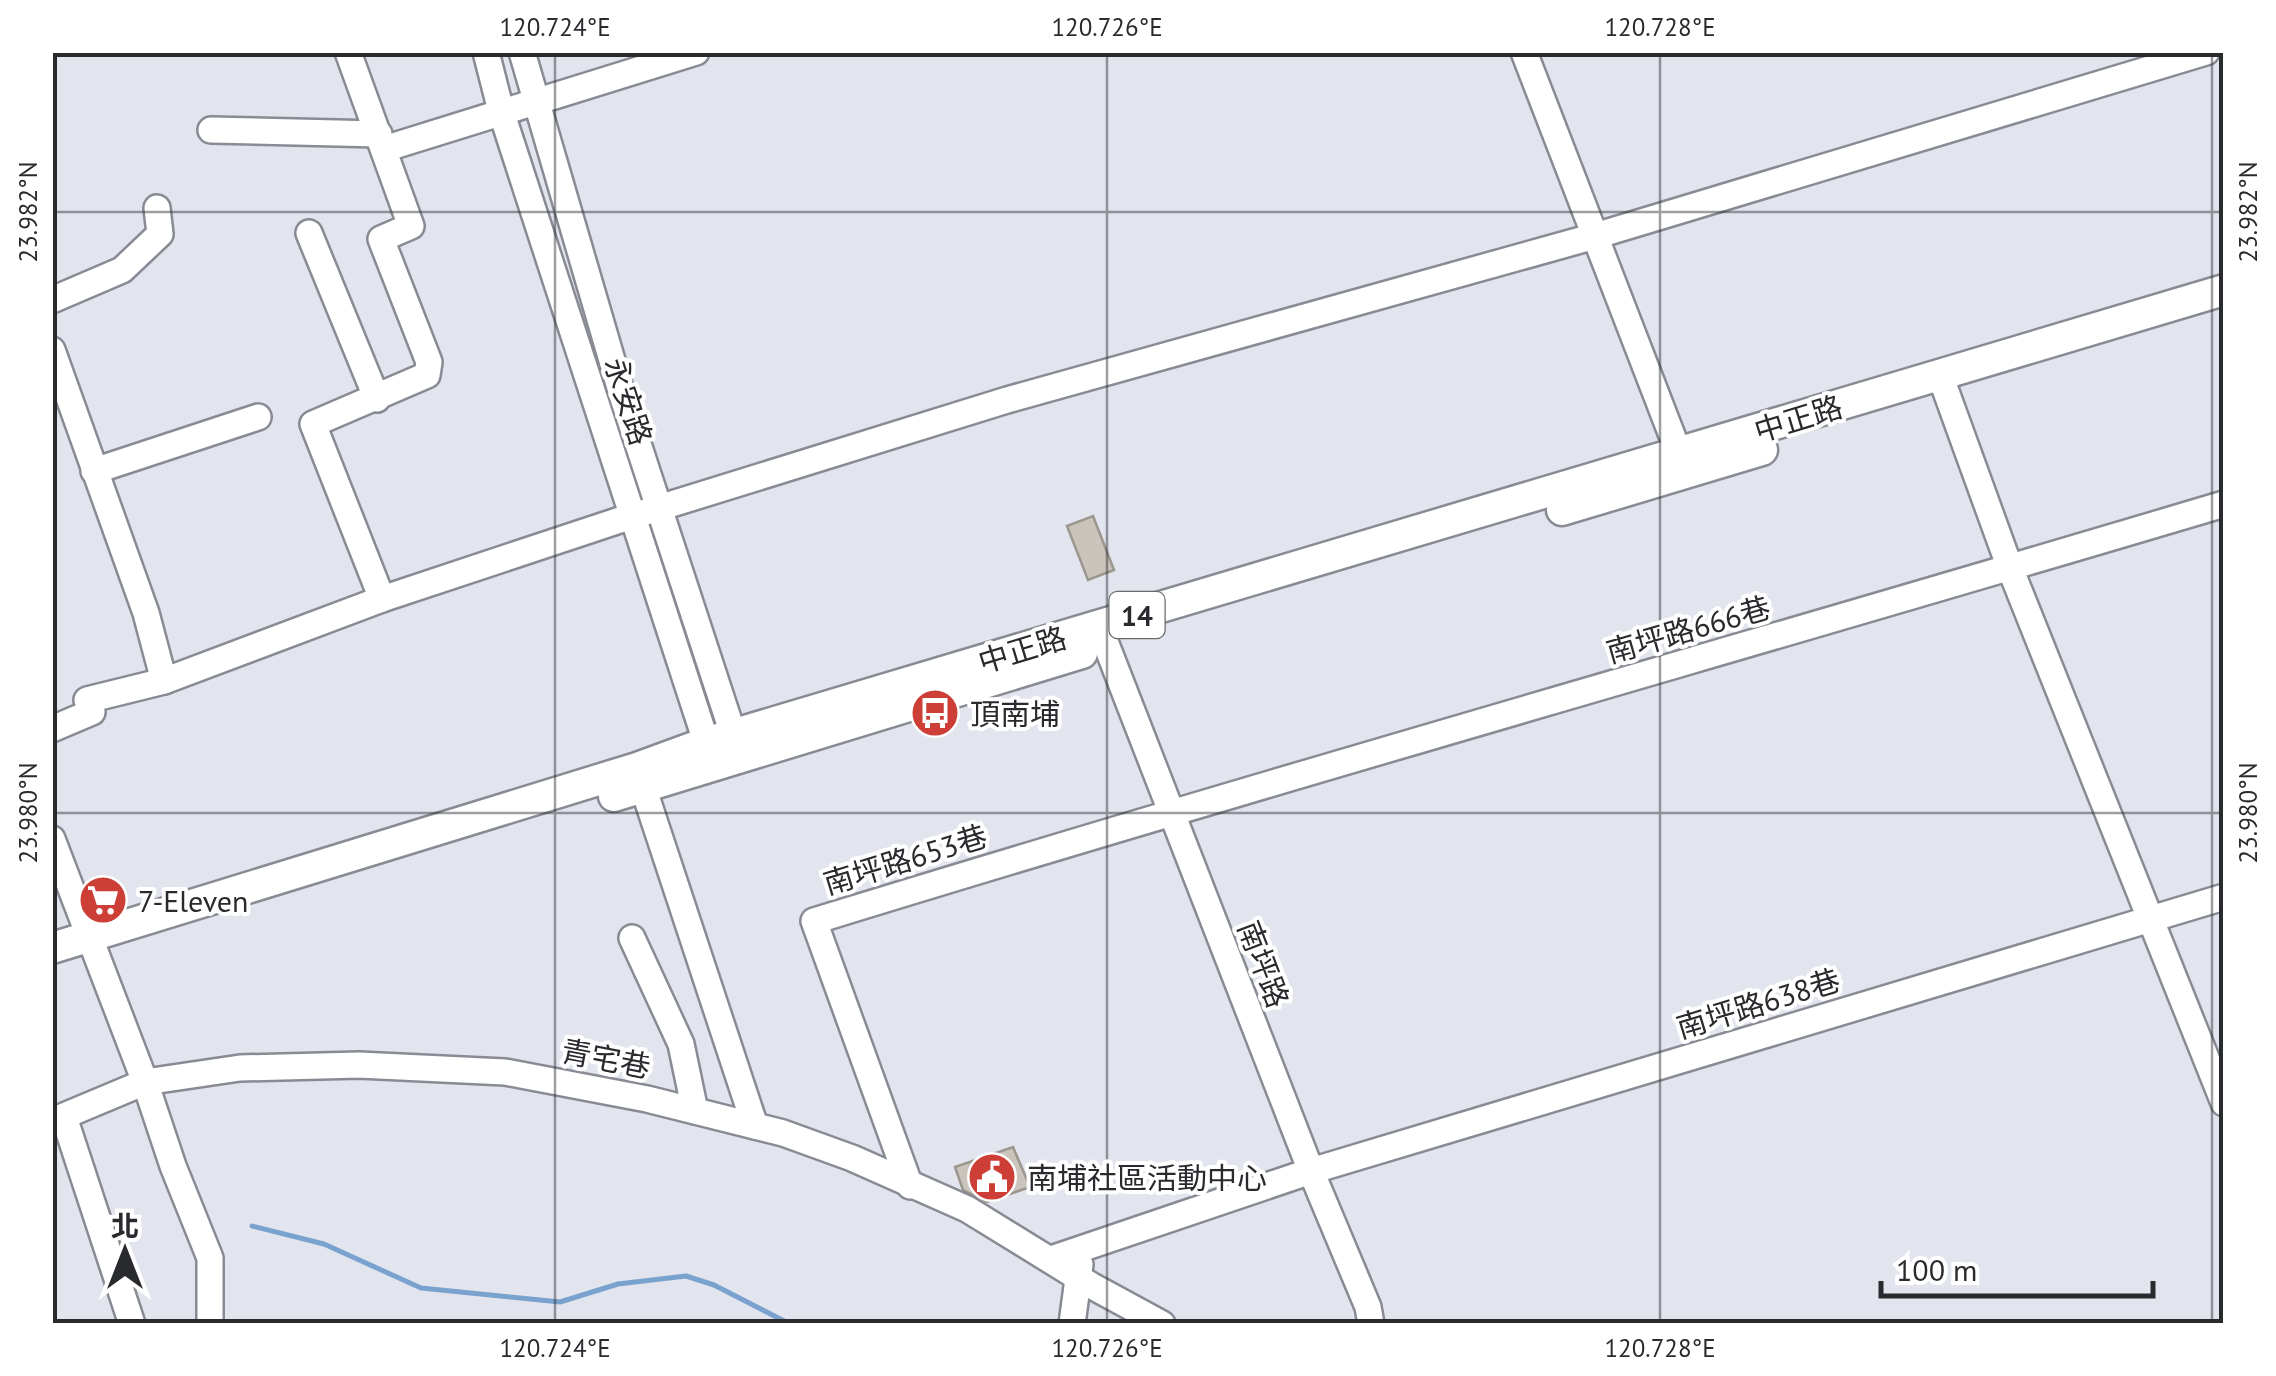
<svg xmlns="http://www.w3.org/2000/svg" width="2276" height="1376" font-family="'PT Sans','Noto Sans TC',sans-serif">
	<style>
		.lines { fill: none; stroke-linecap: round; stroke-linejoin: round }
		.stream { stroke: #7aa2ce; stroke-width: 5 }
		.building { fill: #cac4bc; stroke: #9b968e; stroke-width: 2.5 }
		.minor-casing { stroke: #888b93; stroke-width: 30 }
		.major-casing { stroke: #888b93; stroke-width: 35 }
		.minor { stroke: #fff; stroke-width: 25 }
		.major { stroke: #fff; stroke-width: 30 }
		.ticks { fill: none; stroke: #292a2d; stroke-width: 2.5; stroke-opacity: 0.45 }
		.labels { text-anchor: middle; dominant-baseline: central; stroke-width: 8; stroke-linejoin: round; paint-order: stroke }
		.shield { fill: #fff; stroke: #696a6c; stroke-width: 2.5 }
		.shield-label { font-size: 28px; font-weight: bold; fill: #292a2d }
		.street-label { font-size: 30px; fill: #292a2d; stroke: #fff }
		.poi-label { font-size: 30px; fill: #292a2d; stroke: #fff; text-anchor: start }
		.neatline { fill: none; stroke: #292a2d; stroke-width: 4 }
		.ticks-label { font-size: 25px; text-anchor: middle; fill: #292a2d }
	</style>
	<rect width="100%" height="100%" fill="#e2e5ee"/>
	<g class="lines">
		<polyline class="stream" points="252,1226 324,1244 421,1288 560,1302 618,1284 686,1276 714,1285 790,1324"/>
	</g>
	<g class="building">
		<polygon points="1093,516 1114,570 1088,580 1067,526"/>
		<polygon points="1013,1147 1030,1187 987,1202 963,1190 955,1167"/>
	</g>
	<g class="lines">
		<g class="minor-casing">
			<g id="minor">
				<polyline points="348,52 411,226 381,239 429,362 427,375 313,424 382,599"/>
				<polyline points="486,52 501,111 711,757"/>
				<polyline points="522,52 623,398 738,749"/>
				<polyline points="1524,52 1685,469"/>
				<polyline points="211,130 379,134"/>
				<polyline points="384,149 696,52"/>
				<polyline points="309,233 377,399"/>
				<polyline points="52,300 122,270 160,234 157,208"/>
				<polyline points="52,350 146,613 164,681"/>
				<polyline points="1940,375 2010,568 2224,1103"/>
				<polyline points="94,471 258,417"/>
				<polyline points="1099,626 1311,1171 1368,1307 1371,1324"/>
				<polyline points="52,729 92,712 87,700 164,681 382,599 620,520 1007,400 1595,236 2206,52"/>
				<polyline points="643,787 755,1126"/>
				<polyline points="52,839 145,1082 240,1068 359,1065 505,1072 647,1099 783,1133 852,1158 967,1209 1092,1286 1162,1324"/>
				<polyline points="632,938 681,1044 695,1111"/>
				<polyline points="64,1117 132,1324"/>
				<polyline points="52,1121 145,1082 173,1166 210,1258 210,1324"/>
				<path d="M910 1186 814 921C1282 777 1754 644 2224 504"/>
				<polyline points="1051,1259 1311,1171 2224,897"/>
				<polyline points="1072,1324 1080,1264"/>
			</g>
		</g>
		<g class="major-casing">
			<g id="major">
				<polyline points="1562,510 1762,450"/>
				<polyline points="614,796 1082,653"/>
				<polyline points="52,948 637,768 708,742 2224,290"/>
			</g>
		</g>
		<use href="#minor" class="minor"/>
		<use href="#major" class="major"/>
	</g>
	<path class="ticks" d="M555 52V1324M1107 52V1324M1660 52V1324M2212 52V1324M52 212H2224M52 813H2224"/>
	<defs>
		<g id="bus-disc" transform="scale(2.5)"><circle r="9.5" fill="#cc3e36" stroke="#fff"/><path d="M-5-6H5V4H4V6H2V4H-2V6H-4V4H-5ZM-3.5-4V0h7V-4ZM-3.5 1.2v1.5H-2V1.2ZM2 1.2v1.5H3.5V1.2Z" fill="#fff"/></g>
		<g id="supermarket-disc" transform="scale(2.5)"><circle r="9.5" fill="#cc3e36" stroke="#fff"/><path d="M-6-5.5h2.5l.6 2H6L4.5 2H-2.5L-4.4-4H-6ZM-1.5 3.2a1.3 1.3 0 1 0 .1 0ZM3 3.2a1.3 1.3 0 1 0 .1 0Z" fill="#fff"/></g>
		<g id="civic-disc" transform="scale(2.5)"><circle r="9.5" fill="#cc3e36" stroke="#fff"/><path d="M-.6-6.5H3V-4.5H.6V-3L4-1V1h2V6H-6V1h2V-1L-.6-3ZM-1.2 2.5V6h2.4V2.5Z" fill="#fff"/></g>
	</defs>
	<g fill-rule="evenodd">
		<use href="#bus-disc" x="935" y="713"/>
		<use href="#supermarket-disc" x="103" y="900"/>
		<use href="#civic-disc" x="992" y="1177"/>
	</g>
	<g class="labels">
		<rect class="shield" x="1109.5" y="592" width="55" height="46" rx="8"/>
		<g class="shield-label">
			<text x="1137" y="615">14</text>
		</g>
		<g class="street-label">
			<text transform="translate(629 401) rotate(72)">永安路</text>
			<text transform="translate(1798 418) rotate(-17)">中正路</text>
			<text transform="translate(1688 629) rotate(-16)">南坪路666巷</text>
			<text transform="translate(1022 649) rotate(-17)">中正路</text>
			<text transform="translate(905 859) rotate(-17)">南坪路653巷</text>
			<text transform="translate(1264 964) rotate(69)">南坪路</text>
			<text transform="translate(1758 1003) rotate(-17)">南坪路638巷</text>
			<text transform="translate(606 1058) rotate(11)">青宅巷</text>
		</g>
		<g class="poi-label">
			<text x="970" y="713">頂南埔</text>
			<text x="138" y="900">7-Eleven</text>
			<text x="1027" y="1177">南埔社區活動中心</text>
		</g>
	</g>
	<rect width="2276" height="1376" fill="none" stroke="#ffffff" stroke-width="110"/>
	<g transform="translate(125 1251)" stroke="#ffffff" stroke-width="8" paint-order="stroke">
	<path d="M0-8L18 38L0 25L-18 38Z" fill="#292a2d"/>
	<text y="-15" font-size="28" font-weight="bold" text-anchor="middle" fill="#292a2d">北</text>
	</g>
	<path d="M1881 1281v15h272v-15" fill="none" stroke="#292a2d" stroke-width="5"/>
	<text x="1896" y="1281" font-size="30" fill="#292a2d" stroke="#ffffff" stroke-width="8" paint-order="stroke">100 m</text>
	<rect x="55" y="55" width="2166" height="1266" class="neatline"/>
	<g class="ticks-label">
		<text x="555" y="36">120.724°E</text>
		<text x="1107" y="36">120.726°E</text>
		<text x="1660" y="36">120.728°E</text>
		<text transform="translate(28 212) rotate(-90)" y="9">23.982°N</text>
		<text transform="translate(2248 212) rotate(-90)" y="9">23.982°N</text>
		<text transform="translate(28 813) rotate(-90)" y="9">23.980°N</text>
		<text transform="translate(2248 813) rotate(-90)" y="9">23.980°N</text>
		<text x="555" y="1357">120.724°E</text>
		<text x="1107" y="1357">120.726°E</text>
		<text x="1660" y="1357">120.728°E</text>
	</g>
</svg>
